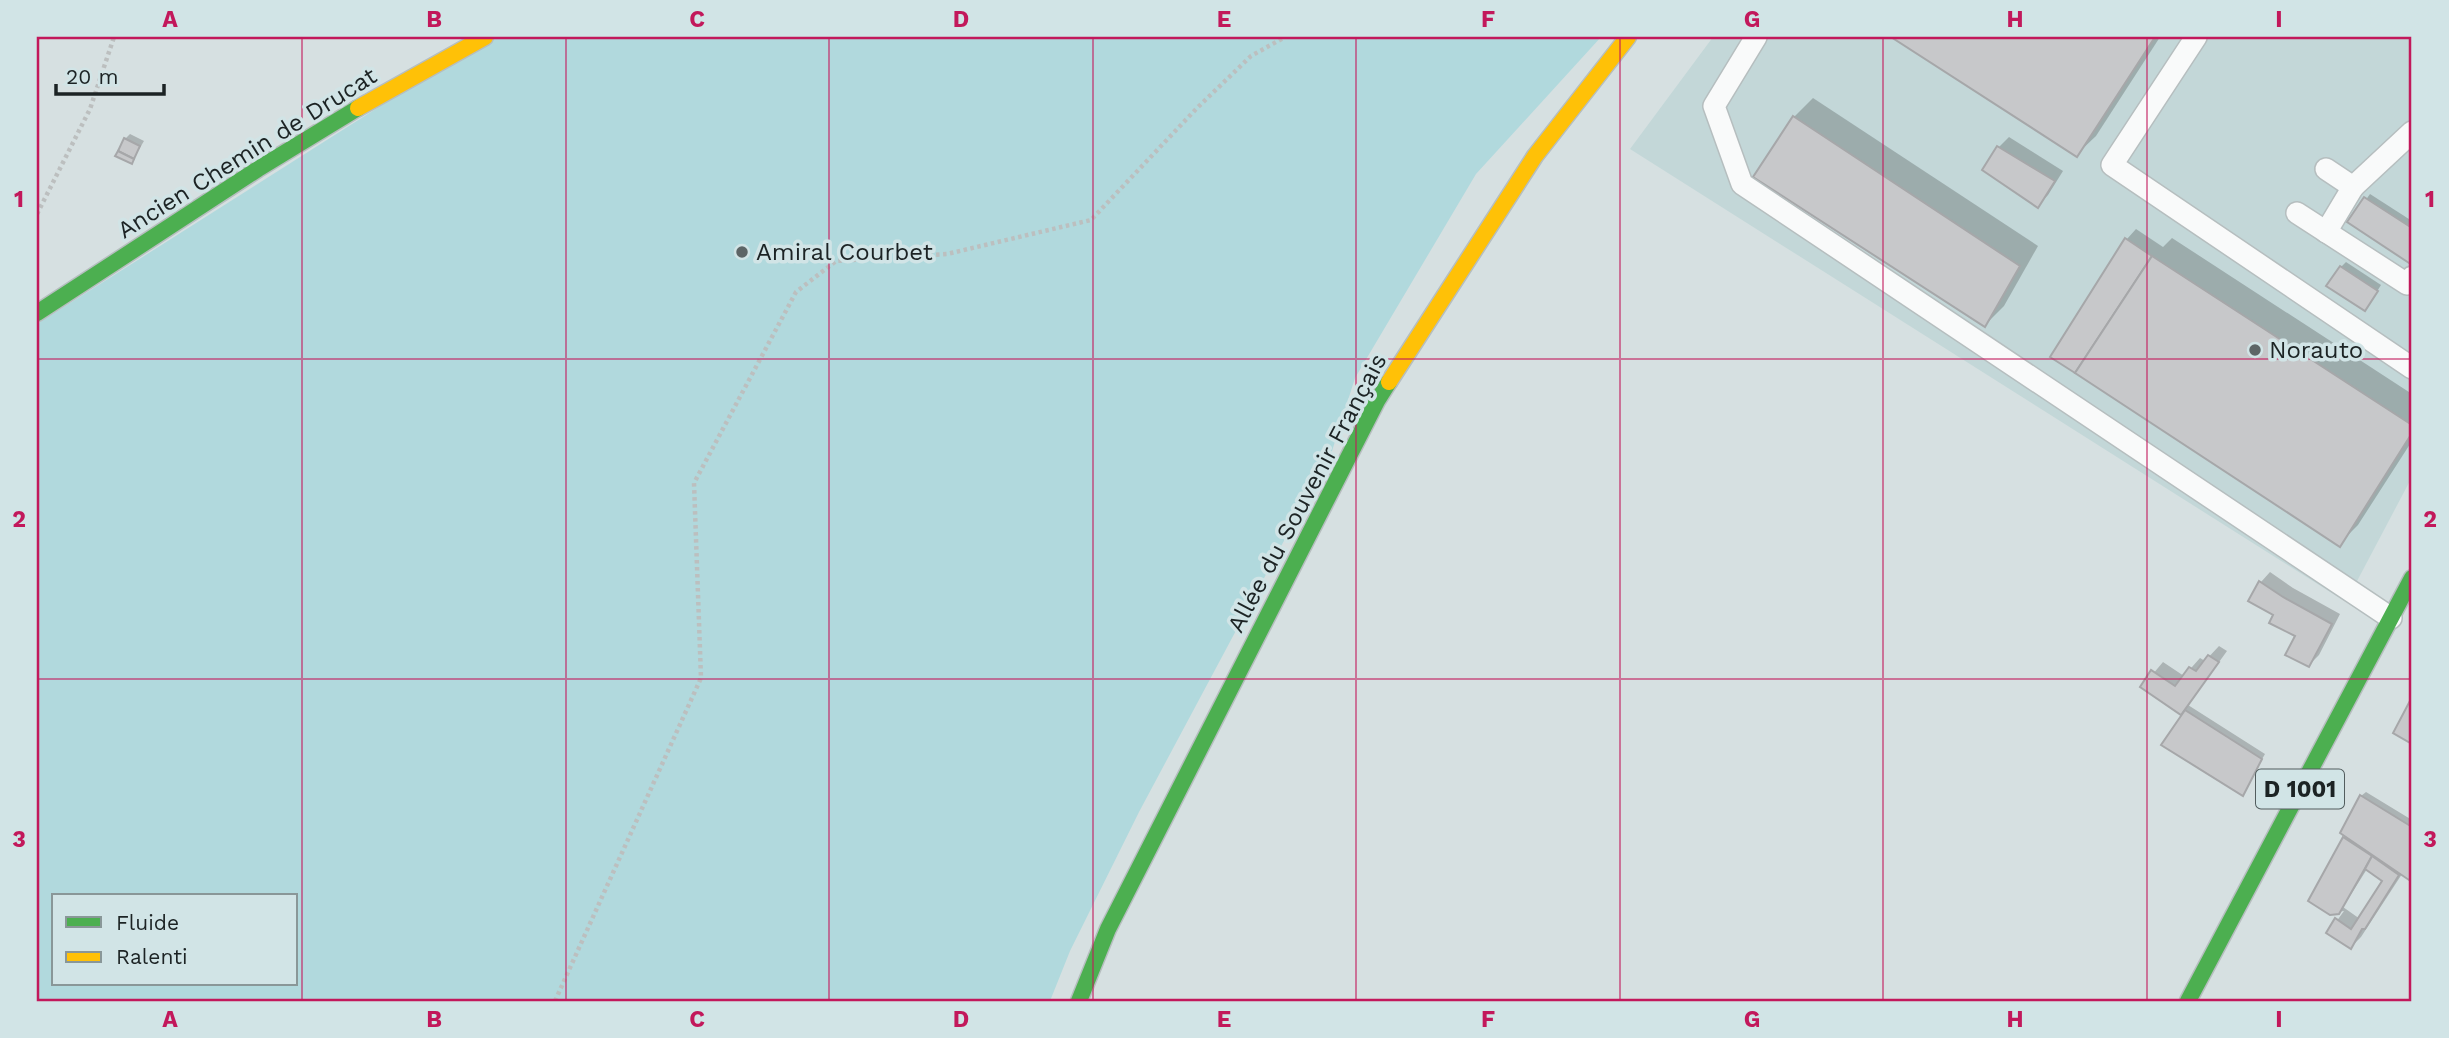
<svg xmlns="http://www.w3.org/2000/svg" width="2449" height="1038" font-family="'Work Sans',sans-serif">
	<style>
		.built { fill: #c3d7d8 }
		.green { fill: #b1d9dd; fill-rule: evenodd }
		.shadow { fill: #0003; fill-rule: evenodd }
		.building { fill: #c7c8ca; stroke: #a6a7a9; stroke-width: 2 }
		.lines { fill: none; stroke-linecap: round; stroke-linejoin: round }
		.lane-casing { stroke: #b6bebf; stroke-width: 24 }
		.fast-casing { stroke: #b6bebf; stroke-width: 19 }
		.slow-casing { stroke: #b6bebf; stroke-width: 19 }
		.path { stroke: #bcbfbf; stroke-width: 4.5; stroke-dasharray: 3.5 3.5; stroke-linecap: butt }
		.lane { stroke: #f9fafa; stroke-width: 21 }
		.fast { stroke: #4caf50; stroke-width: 16 }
		.slow { stroke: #ffc107; stroke-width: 16 }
		.grid { fill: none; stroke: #c2185b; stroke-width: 2; stroke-opacity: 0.55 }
		.poi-dot { fill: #5d6566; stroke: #d1e4e6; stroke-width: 2.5 }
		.labels { text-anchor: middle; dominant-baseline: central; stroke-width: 7; stroke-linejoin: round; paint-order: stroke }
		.shield { fill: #d1e4e6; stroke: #525d5e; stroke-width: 2 }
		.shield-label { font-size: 23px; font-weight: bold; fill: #1c2324 }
		.street-label { font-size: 24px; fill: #1c2324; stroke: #d1e4e6 }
		.poi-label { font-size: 24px; fill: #1c2324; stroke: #d1e4e6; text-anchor: start }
		.neatline { fill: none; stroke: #c2185b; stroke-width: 2.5 }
		.grid-label { font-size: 23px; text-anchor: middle; font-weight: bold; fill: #c2185b }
	</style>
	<rect width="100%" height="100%" fill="#d6e0e1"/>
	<polygon class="built" points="1713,37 2412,37 2412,477 2346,602 1630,149"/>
	<path class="green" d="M489 37H1601L1476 174 1355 378 1332 451 1139 812 1070 951 1050 1001H37V324ZM54 896H296V984H54Z"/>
	<g class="shadow">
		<polygon points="1894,37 2160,37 2096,136 2077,154"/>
		<polygon points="1813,98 2038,246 2004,306 1985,325 1794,117"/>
		<polygon points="130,134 144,141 132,161 125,139"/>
		<polygon points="2009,137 2063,171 2048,195 2038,205 1985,170 1999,147"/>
		<polygon points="2370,194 2412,221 2412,263 2350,222"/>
		<polygon points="2136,229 2163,247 2172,238 2412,394 2412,441 2358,525 2339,544 2127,239"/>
		<polygon points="2346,262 2381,285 2369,304 2341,267"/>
		<polygon points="2270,572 2293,588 2340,614 2319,655 2309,665 2298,635 2275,614 2250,601 2261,582"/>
		<polygon points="2219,646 2227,651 2188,705 2265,754 2242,794 2183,715 2142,687 2163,662 2184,676 2200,658 2205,661"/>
		<path d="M2366 792 2412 820V874L2408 878 2402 874 2361 937 2351 947 2328 933 2344 911 2330 913 2345 838 2361 796ZM2367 869 2385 880 2360 919 2343 907Z"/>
	</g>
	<g class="building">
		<polygon points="1891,37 2155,37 2077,157"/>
		<polygon points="1793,116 2020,266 1985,327 1753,177"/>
		<polygon points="124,138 140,146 134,159 118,151"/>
		<polygon points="1997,146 2055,181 2038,208 1982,170"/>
		<polygon points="118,151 134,159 132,164 115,156"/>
		<polygon points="2364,197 2412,228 2412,265 2347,222"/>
		<polygon points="2125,238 2152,256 2075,373 2050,357"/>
		<polygon points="2152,256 2412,425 2412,433 2340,547 2075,373"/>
		<polygon points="2340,266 2378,291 2365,311 2326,286"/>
		<polygon points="2259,581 2283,597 2332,624 2309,667 2285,655 2295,636 2269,623 2273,615 2248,601"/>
		<polygon points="2208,655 2219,662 2181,715 2140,687 2151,670 2175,686 2189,667 2196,671"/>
		<polygon points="2412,697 2412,744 2393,733"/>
		<polygon points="2185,710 2262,759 2243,796 2161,745"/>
		<polygon points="2360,795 2412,827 2412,876 2409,880 2340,833"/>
		<polygon points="2343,837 2372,856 2339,914 2330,915 2308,901"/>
		<polygon points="2372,856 2399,875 2365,929 2362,929 2351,949 2326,933 2335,918 2351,929 2382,881 2365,869"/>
	</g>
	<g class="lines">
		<g class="lane-casing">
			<g id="lane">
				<polyline points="1756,37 1714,106 1742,184 2391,618"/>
				<polyline points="2196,37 2112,165 2412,368"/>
				<polyline points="2326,169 2353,187 2412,132"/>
				<polyline points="2297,213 2407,284 2412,277"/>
				<polyline points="2326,232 2353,187"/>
			</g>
		</g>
		<g class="fast-casing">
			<g id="fast">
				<polyline points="37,313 258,169 358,108"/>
				<polyline points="1079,1001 1108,929 1377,401 1389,382"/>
				<polyline points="2188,1001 2412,578"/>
			</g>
		</g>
		<g class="slow-casing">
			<g id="slow">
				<polyline points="358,108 485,37"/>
				<polyline points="1389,382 1535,156 1628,37"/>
			</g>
		</g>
		<g class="path">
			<polyline points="37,214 90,109 114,37"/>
			<polyline points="555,1001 701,678 694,483 796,292 836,261 947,254 1091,220 1197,108 1251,56 1285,37"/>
		</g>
		<use href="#lane" class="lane"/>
		<use href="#fast" class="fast"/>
		<use href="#slow" class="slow"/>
	</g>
	<path class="grid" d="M302 37V1001M566 37V1001M829 37V1001M1093 37V1001M1356 37V1001M1620 37V1001M1883 37V1001M2147 37V1001M37 359H2412M37 679H2412"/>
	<g class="poi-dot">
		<circle cx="742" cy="252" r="7"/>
		<circle cx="2255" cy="350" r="7"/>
	</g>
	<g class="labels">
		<rect class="shield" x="2256" y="769.5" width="88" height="39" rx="5"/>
		<g class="shield-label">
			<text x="2300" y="789">D 1001</text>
		</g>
		<g class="street-label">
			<text transform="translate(247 153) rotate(-32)">Ancien Chemin de Drucat</text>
			<text transform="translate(1307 493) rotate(-62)">Allée du Souvenir Français</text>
		</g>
		<g class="poi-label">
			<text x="756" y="252">Amiral Courbet</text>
			<text x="2269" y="350">Norauto</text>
		</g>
	</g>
	<rect width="2449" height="1038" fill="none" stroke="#d1e4e6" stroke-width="77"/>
	<rect x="52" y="894" width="245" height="91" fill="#d1e4e6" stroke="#899798" stroke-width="2"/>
	<rect x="66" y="917" width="35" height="10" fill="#4caf50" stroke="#899798" stroke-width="2"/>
	<text x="116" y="930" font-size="21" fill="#1c2324">Fluide</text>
	<rect x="66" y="952" width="35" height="10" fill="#ffc107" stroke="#899798" stroke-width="2"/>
	<text x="116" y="964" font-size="21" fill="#1c2324">Ralenti</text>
	<path d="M56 84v10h108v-10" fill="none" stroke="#1c2324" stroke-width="3.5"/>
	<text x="66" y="84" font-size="21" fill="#1c2324" stroke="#d1e4e6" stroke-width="5" paint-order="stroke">20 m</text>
	<rect x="38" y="38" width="2372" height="962" class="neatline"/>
	<g class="grid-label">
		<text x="170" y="27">A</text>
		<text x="434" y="27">B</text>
		<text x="697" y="27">C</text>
		<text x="961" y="27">D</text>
		<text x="1224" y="27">E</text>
		<text x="1488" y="27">F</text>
		<text x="1752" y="27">G</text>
		<text x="2015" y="27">H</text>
		<text x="2279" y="27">I</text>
		<text x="19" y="207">1</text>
		<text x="2430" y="207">1</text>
		<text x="19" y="527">2</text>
		<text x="2430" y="527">2</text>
		<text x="19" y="847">3</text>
		<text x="2430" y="847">3</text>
		<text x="170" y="1027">A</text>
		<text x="434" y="1027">B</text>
		<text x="697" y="1027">C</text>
		<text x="961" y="1027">D</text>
		<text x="1224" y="1027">E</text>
		<text x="1488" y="1027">F</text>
		<text x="1752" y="1027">G</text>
		<text x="2015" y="1027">H</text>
		<text x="2279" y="1027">I</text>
	</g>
</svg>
